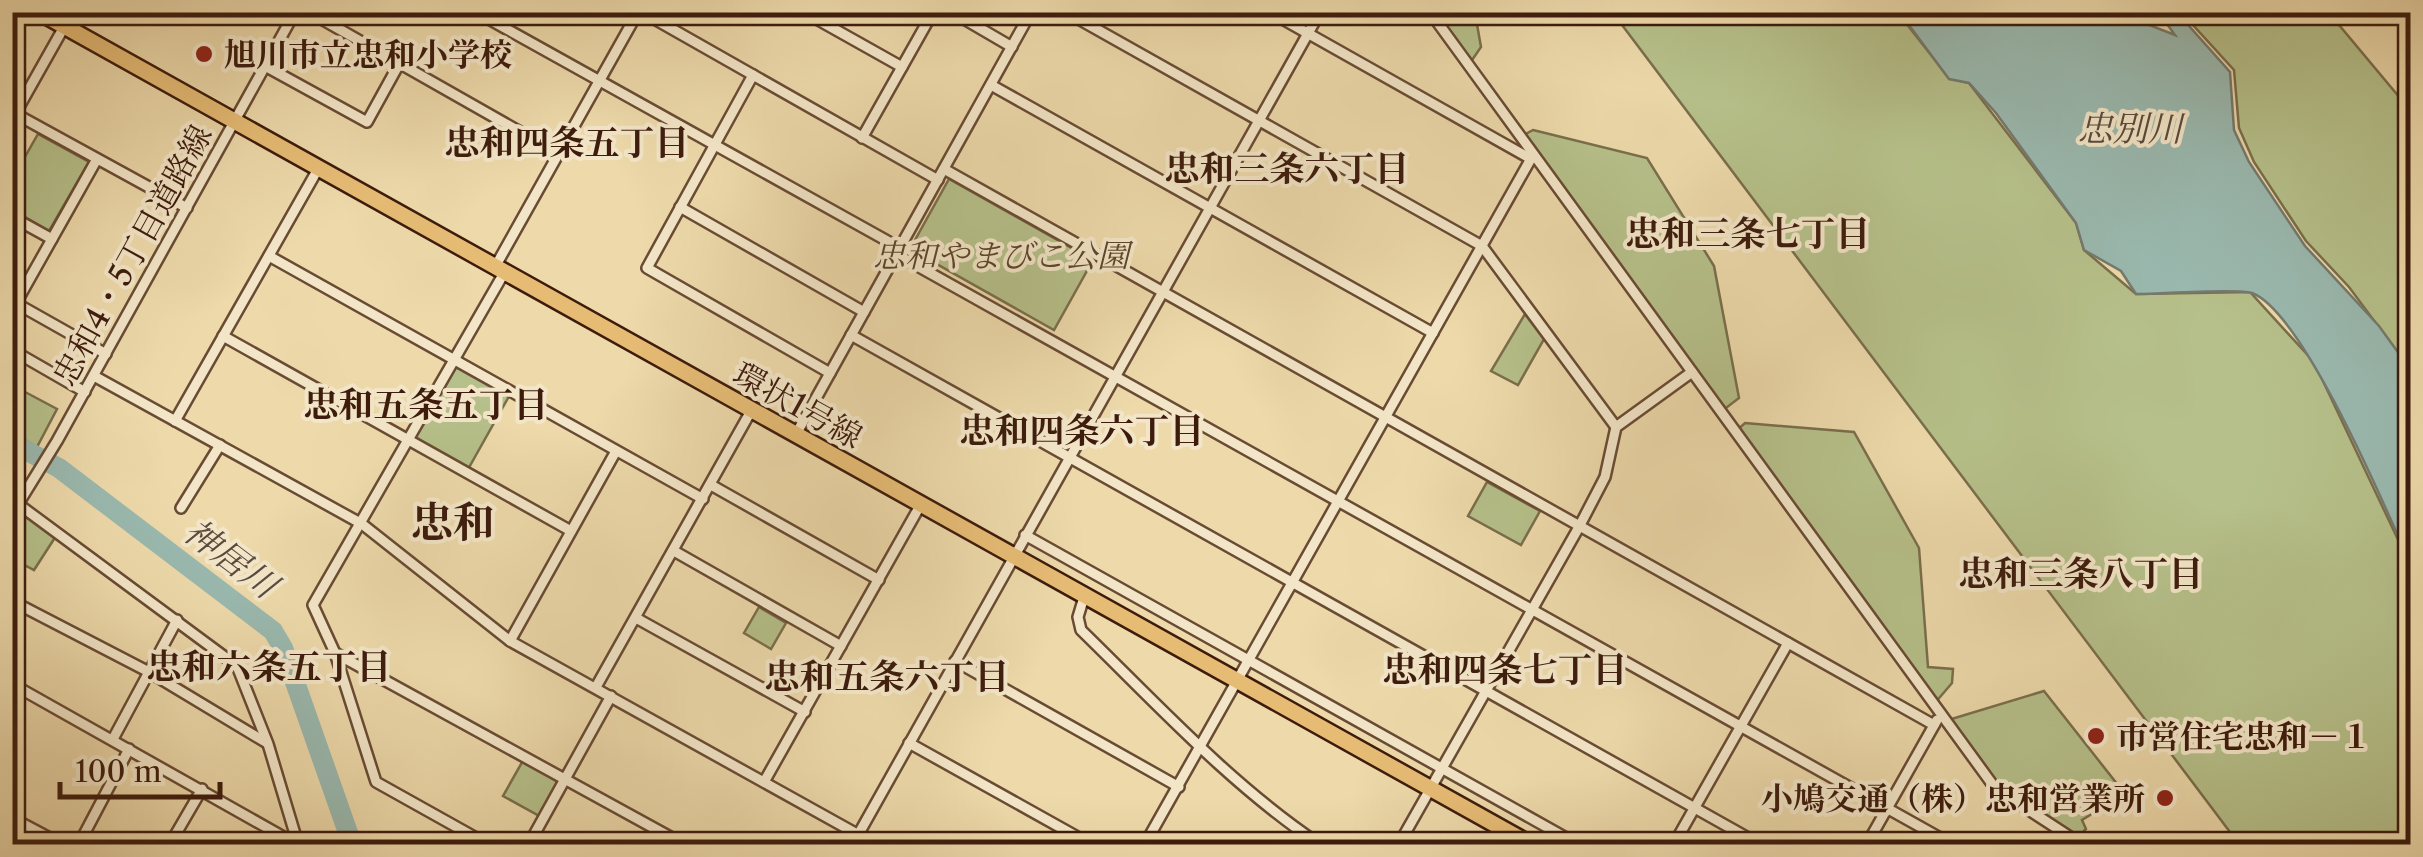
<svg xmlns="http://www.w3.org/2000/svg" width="2423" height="857" font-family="'Libre Caslon Text','Noto Serif JP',serif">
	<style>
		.green { fill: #b6c08a; stroke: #7a6e4c; stroke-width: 2.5 }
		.water { fill: #9ab9af; stroke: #757a6e; stroke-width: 2.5 }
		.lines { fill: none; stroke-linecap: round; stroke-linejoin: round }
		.river { stroke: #9ab9af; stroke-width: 20 }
		.minor-casing { stroke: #694b34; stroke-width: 14 }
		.primary-casing { stroke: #3d1c0d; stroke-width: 20 }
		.minor { stroke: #f3e6c8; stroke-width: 9 }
		.primary { stroke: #e6bc75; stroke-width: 15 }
		.poi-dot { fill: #8f2418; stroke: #f3e6c8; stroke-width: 4 }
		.labels { text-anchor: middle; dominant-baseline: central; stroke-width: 8; stroke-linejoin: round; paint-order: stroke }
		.poi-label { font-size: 32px; font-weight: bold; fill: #3d1c0d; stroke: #f3e6c8; text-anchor: start }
		.street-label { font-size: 32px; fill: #3d1c0d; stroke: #f3e6c8 }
		.park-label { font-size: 32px; font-style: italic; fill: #5b452c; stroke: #f3e6c8 }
		.water-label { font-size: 35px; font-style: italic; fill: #594b3e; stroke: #f3e6c8 }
		.neighbourhood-label { font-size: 35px; font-weight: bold; fill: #3d1c0d; stroke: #f3e6c8 }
		.district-label { font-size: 42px; font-weight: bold; fill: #3d1c0d; stroke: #f3e6c8 }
	</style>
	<rect width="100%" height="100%" fill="#edd9aa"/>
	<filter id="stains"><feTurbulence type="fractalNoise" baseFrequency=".002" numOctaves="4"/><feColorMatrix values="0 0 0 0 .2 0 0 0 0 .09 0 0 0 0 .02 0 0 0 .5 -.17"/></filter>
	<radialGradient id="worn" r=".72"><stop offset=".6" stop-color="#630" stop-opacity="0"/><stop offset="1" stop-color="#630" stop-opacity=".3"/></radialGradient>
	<g class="green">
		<polygon points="1430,13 1475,13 1481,47 1468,66"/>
		<polygon points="1613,13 1898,13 1949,78 1969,83 2076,223 2084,250 2136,294 2250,292 2314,362 2410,565 2410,844 2239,844"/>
		<polygon points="2182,13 2329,13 2410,110 2410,369 2349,287 2306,241 2254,162 2239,128 2234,70"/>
		<polygon points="1533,130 1647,158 1714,266 1739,398 1722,411 1520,137"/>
		<polygon points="38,134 89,162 49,231 13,210 13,178"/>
		<polygon points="949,179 1093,260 1054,330 910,249"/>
		<polygon points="1525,314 1544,339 1518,385 1491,371"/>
		<polygon points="455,360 512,391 467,471 410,439"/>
		<polygon points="12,385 57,409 37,447 13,433"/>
		<polygon points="1745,423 1854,432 1919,548 1928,667 1953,669 1952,683 1934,704 1736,431"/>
		<polygon points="1487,482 1540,511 1521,545 1468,516"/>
		<polygon points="25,515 56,536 34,570 13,559 13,537"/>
		<polygon points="759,607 786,623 771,649 744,633"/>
		<polygon points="2044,691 2125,794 2082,820 2086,829 2075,840 1995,788 1945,721"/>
		<polygon points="525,757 565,778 543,818 503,796"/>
	</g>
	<path class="water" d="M1900 13H2138L2149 25 2175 35 2159 13H2172L2181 17 2230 72 2234 130 2249 162 2305 246 2379 326 2410 369V563C2386 509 2303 312 2252 293 2239 288 2157 294 2136 294L2121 271 2084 250 2076 223 1996 113 1969 83 1949 79Z"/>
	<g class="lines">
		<polyline class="river" points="12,443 59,468 273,631 283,648 352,844"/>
		<g class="minor-casing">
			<g id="minor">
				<polyline points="309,12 559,154"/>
				<polyline points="476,12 900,248"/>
				<polyline points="642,12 938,180"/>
				<polyline points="804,12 902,67"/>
				<polyline points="952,12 1012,47"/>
				<polyline points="1066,12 1482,246 1616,427"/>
				<polyline points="1270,12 1531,159"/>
				<polyline points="1430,12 1995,788 2081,844"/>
				<polyline points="265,66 367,122 399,64"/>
				<polyline points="753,75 647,268 830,373"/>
				<polyline points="991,85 1433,333"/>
				<polyline points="12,112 187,208"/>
				<polyline points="15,114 64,27"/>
				<polyline points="862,138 933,12"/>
				<polyline points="944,169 1934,725"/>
				<polyline points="680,207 864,312"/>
				<polyline points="12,217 52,239"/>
				<polyline points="896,254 1951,844"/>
				<polyline points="269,256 703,499"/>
				<polyline points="495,267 638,12"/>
				<polyline points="12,301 106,354"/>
				<polyline points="16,303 97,159"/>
				<polyline points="851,335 1759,844"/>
				<polyline points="223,336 571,531"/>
				<polyline points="12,350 85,392"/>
				<polyline points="94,376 362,524 510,641 875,844"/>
				<polyline points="175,421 318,169"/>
				<polyline points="795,436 1031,12"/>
				<polyline points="711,485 879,580"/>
				<polyline points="18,504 237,666 268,744 298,844"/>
				<polyline points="181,508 220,445"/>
				<polyline points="12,514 57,441 295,12"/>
				<polyline points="1025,535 1577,844"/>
				<polyline points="674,551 841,646"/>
				<path d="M1084 597 1078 617 1081 630C1157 704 1231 785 1319 844"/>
				<polyline points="12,601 149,672 267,743"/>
				<polyline points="636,618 805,712"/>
				<polyline points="510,641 616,451"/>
				<polyline points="335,653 683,844"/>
				<polyline points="955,661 1179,787"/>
				<polyline points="12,684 296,844"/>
				<polyline points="596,687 751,411"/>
				<polyline points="113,739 177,620"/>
				<polyline points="909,743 1090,844"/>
				<polyline points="764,782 921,504"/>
				<polyline points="12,818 61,844"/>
				<polyline points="79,844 129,749"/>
				<polyline points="170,844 202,789"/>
				<polyline points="487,844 376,782 335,653 313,605 504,273"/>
				<polyline points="529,844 611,696"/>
				<polyline points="853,844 1320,12"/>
				<polyline points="1145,844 1533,155"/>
				<polyline points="1399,844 1579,527 1605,477 1616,427 1692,372"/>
				<polyline points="1674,844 1788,643"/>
				<polyline points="1867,844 1937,720"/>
			</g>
		</g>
		<g class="primary-casing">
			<polyline id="primary" points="39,12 1530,844"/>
		</g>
		<use href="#minor" class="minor"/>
		<use href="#primary" class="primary"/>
	</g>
	<g class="poi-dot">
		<circle cx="204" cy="54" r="10"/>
		<circle cx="2096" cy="736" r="10"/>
		<circle cx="2165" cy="798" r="10"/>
	</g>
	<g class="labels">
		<g class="poi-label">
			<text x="224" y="54">旭川市立忠和小学校</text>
			<text x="2116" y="736">市営住宅忠和－１</text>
			<text x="2145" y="798" text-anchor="end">小鳩交通（株）忠和営業所</text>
		</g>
		<g class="street-label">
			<text transform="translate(132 255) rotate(-61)">忠和4・5丁目道路線</text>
			<text transform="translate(798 405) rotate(29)">環状1号線</text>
		</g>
		<g class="park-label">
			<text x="1001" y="255">忠和やまびこ公園</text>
		</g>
		<g class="water-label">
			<text x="2130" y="128">忠別川</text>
			<text transform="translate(231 558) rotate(37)">神居川</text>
		</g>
		<g class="neighbourhood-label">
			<text x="567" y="142">忠和四条五丁目</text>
			<text x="1287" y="168">忠和三条六丁目</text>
			<text x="1748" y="233">忠和三条七丁目</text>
			<text x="426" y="404">忠和五条五丁目</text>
			<text x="1082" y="430">忠和四条六丁目</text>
			<text x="2081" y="573">忠和三条八丁目</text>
			<text x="269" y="666">忠和六条五丁目</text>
			<text x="1505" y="669">忠和四条七丁目</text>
			<text x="887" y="676">忠和五条六丁目</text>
		</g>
		<g class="district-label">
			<text x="453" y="522">忠和</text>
		</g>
	</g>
	<rect width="2423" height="857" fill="none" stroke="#edd9aa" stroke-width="50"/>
	<rect x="15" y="15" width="2393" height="827" fill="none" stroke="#3d1c0d" stroke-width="5"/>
	<rect x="25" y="25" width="2373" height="807" fill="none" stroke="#3d1c0d" stroke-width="2.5"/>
	<path d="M60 782v15h160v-15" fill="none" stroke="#3d1c0d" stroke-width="5"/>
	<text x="75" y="782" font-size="30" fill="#3d1c0d" stroke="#f3e6c8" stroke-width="8" paint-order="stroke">100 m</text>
	<rect width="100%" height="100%" filter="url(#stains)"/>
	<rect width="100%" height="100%" fill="url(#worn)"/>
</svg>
